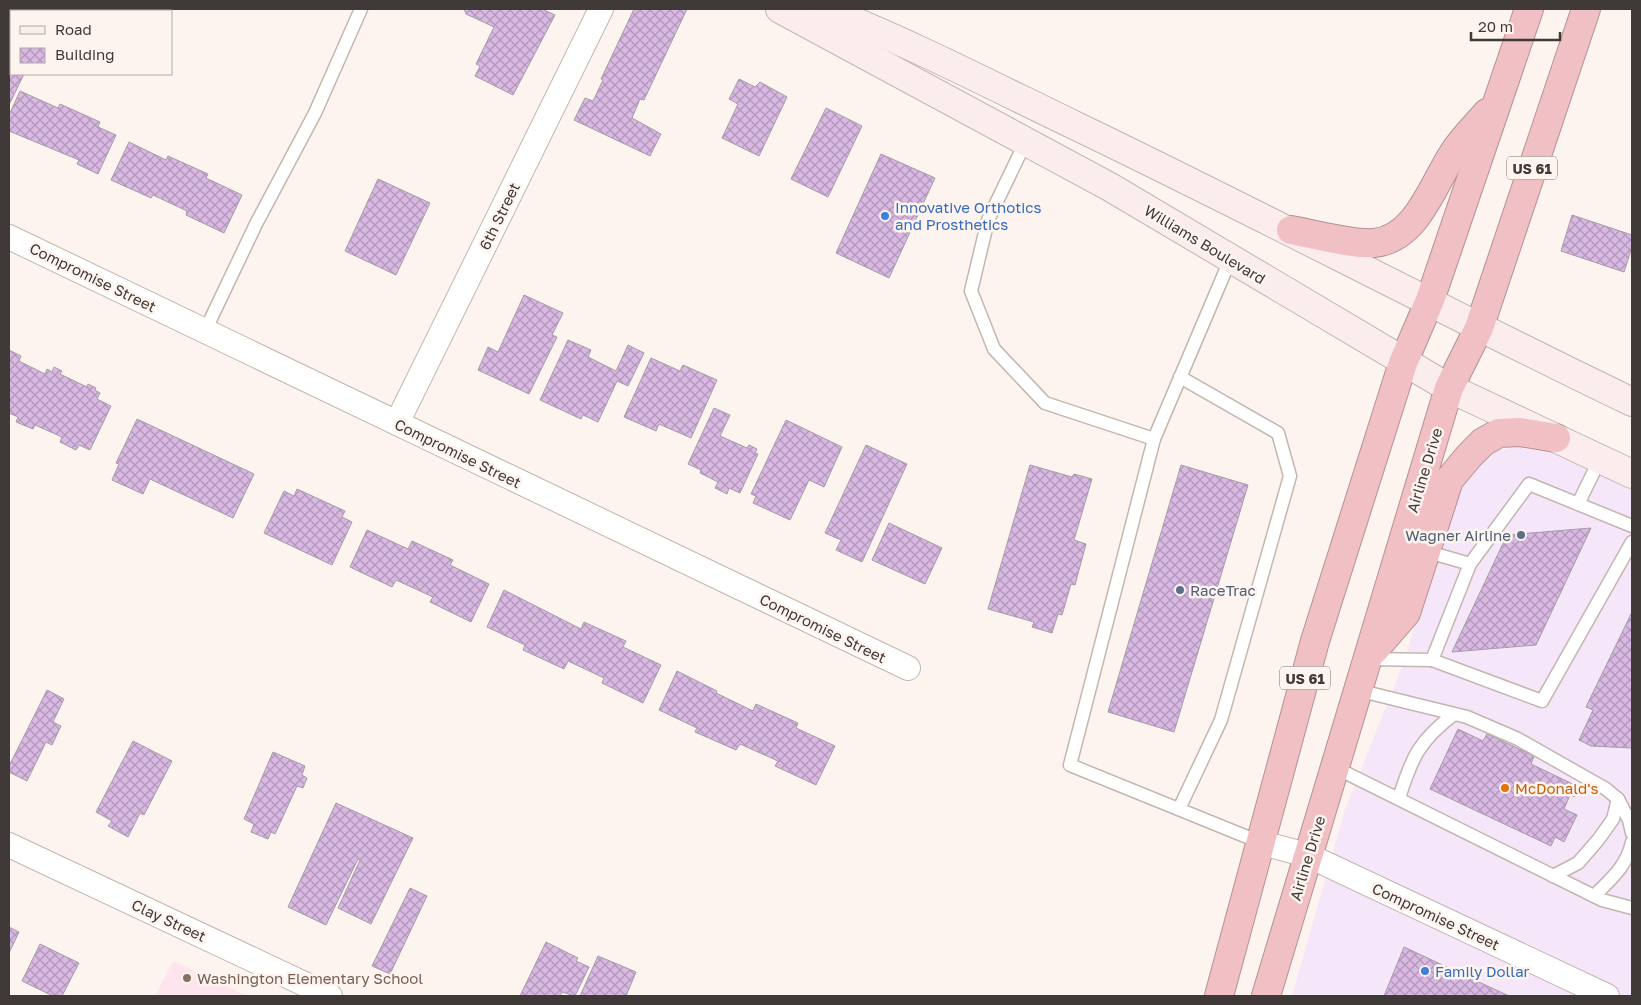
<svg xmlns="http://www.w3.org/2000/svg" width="1641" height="1005" font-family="'Golos Text',sans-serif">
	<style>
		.commercial { fill: #f6e6f9 }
		.education { fill: #fee5ed }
		.building { fill: url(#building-cross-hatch); stroke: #a49da7 }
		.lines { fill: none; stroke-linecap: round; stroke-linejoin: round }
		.lane-casing { stroke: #c3b6b0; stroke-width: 15 }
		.street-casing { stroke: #c3b6b0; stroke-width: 26 }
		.secondary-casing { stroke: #c3b6b0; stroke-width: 30 }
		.highway-casing { stroke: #b39193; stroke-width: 30 }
		.lane { stroke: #fff; stroke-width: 12 }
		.street { stroke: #fff; stroke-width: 24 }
		.secondary { stroke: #fbeced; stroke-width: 28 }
		.highway { stroke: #f1c0c4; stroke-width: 28 }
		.shop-dot { fill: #3f7fe0; stroke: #fef4ef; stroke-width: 2 }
		.service-dot { fill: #5c6f8a; stroke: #fef4ef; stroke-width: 2 }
		.food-dot { fill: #e8710a; stroke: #fef4ef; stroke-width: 2 }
		.education-dot { fill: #8d6e63; stroke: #fef4ef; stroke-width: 2 }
		.labels { text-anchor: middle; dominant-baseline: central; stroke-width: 5; stroke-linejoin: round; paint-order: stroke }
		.shield { fill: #fef4ef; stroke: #78726f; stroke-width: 1 }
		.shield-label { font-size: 14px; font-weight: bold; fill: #3f3a38 }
		.shop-label { font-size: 15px; fill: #366cbe; stroke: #fef4ef; text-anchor: start }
		.street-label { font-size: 15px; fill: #3f3a38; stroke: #fef4ef }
		.service-label { font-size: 15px; fill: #4e5e75; stroke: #fef4ef; text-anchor: end }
		.food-label { font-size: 15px; fill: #c56008; stroke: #fef4ef; text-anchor: start }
		.education-label { font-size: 15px; fill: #785e54; stroke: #fef4ef; text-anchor: start }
	</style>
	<defs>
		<pattern id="building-cross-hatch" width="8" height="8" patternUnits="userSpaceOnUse" patternTransform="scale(1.25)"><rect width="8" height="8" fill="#d9b8e3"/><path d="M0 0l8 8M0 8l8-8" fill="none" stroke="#b197b9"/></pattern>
	</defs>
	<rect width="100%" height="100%" fill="#fef4ef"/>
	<polygon class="commercial" points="1525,446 1554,451 1632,488 1632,996 1292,996 1345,809 1404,662 1445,522 1462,486 1491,451"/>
	<polygon class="education" points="173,961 248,996 249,996 155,996"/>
	<g class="building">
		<polygon points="464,9 542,9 555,15 513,95 475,76 480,66 476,64 494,27 466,14"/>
		<polygon points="634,9 687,9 644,100 640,99 632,118 661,134 650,156 574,120 585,98 593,101 603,80 601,79"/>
		<polygon points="9,56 11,57 11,74 24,74 9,105"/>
		<polygon points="739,79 755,87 760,82 787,97 759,156 722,138 738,104 729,99"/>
		<polygon points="20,91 58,108 60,104 100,122 98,127 116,135 98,174 77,164 79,160 9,131 9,115"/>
		<polygon points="826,108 862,126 828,197 791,179"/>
		<polygon points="129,142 166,160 168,156 208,174 206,178 242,195 224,233 186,215 187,211 153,195 151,198 111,180"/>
		<polygon points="881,154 935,178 889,278 836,253"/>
		<polygon points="378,179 430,203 396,275 345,251"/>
		<polygon points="1572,215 1632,235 1632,247 1624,272 1561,251"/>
		<polygon points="524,295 563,313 552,335 557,337 529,394 478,370 488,347 498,352"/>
		<polygon points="568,340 591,350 588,357 616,371 628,345 644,353 628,386 617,381 598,422 583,415 581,419 540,400"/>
		<polygon points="9,350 21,356 19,361 45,374 47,369 52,372 54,367 62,371 60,374 87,387 88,384 96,388 95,390 100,393 97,399 111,406 90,450 79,445 76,450 60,442 62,437 35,425 33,429 16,422 18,417 9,413"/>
		<polygon points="651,358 680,371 683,365 717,380 691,438 659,424 656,431 624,417"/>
		<polygon points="714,408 730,415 720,436 747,448 749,445 757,449 755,453 758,454 740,493 729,488 727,494 715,488 718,482 700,473 701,470 688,464"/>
		<polygon points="137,419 254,474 233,518 150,479 143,494 112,480 119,464 116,463"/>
		<polygon points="786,420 842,447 824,487 809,480 790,520 753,503 756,496 751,494"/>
		<polygon points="866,445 907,464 862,562 836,550 841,540 825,533"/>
		<polygon points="1030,465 1072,477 1074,474 1092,479 1074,540 1086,544 1075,585 1071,584 1062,615 1058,614 1052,633 1032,627 1034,622 988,609"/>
		<polygon points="1181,465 1248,485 1174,732 1108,712"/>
		<polygon points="297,489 345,511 342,517 352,522 332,565 264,533 284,491 294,496"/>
		<polygon points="889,523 942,548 925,584 872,560"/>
		<polygon points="1591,528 1536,645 1452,652 1507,535"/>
		<polygon points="367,530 408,549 412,541 453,560 450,565 489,584 471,622 430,602 433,597 396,580 392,587 350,567"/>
		<polygon points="504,590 581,629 584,622 626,641 623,647 661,665 643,703 602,683 604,678 568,661 564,669 523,650 525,645 487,627"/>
		<polygon points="1632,612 1632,748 1591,746 1579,740 1593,710 1586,707"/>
		<polygon points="677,671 717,691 716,693 753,711 756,704 798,723 796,728 835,746 816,785 775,766 778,761 740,744 736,750 695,732 697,728 659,710"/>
		<polygon points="47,690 64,699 53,722 61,726 52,745 46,742 27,781 9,772 9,766"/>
		<polygon points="1458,729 1483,741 1487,734 1534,756 1531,764 1579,787 1574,797 1570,795 1564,809 1577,815 1564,842 1555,837 1551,846 1430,789"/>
		<polygon points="133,741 172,761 144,815 140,813 128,837 108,826 112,821 96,812"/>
		<polygon points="273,752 305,766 302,775 307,778 303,788 297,786 275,834 271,832 268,839 251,832 254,824 244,819"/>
		<polygon points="336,803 413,838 371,924 338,908 360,860 358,859 326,925 288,907"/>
		<polygon points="410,888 427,896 390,974 372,966"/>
		<polygon points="9,927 19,932 9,953"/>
		<polygon points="546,942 578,958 576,961 589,967 575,996 562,992 560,996 520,996"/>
		<polygon points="40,944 79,963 62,996 53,996 22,981"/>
		<polygon points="1404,947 1509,996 1384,996"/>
		<polygon points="598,956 636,972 626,996 580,996"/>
	</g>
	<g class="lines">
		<g class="lane-casing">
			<g id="lane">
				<polyline points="1026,141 988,220 971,291 994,349 1045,403 1154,439 1070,765 1262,843"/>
				<polyline points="205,331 256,224 315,113 361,9"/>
				<polyline points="1154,439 1230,260"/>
				<polyline points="1578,504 1600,459"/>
				<polyline points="1470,564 1529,484 1632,526"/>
				<polyline points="1367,659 1432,660 1470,564 1425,551"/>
				<polyline points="1432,660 1542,701 1632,542"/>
				<polyline points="1357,690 1467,717 1518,739 1606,789 1618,799 1613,819 1598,840 1578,863 1553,876"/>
				<polyline points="1334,767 1602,900 1632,908"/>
				<path d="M1399 798C1412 757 1419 741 1454 714"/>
				<polyline points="1618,799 1629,820 1632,833"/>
				<polyline points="1179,809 1221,720 1290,476 1278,433 1180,377"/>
				<path d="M1594 896C1611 879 1627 866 1632 842"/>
			</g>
		</g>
		<g class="street-casing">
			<g id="street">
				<polyline points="9,237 908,668"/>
				<polyline points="397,423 601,9"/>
				<polyline points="1262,843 1307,855 1607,996"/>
				<polyline points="9,845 330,996"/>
			</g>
		</g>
		<g class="secondary-casing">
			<g id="secondary">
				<polyline points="780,9 1110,187 1449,388 1632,474"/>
				<path d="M824 9C910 43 991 85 1074 125 1261 215 1445 312 1632 402"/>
			</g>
		</g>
		<g class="highway-casing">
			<g id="highway">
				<path d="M1291 230C1313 234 1353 245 1374 243 1417 239 1433 184 1453 154 1462 139 1476 126 1487 113"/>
				<polyline points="1374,650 1406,613 1449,480 1469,456 1483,442 1499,433 1520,432 1556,438"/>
				<polyline points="1219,996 1315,641 1403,363 1430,300 1529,9"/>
				<polyline points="1266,996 1449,388 1479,328 1586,9"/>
			</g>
		</g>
		<use href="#lane" class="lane"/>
		<use href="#street" class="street"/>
		<use href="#secondary" class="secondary"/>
		<use href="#highway" class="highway"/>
	</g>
	<g class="shop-dot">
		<circle cx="885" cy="216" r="5"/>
		<circle cx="1425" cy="971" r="5"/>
	</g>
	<g class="service-dot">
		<circle cx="1521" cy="535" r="5"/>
		<circle cx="1180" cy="590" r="5"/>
	</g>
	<circle class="food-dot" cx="1505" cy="788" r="5"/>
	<circle class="education-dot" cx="187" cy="978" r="5"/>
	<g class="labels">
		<g class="shield">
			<rect x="1507" y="156.5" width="50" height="23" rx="4"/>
			<rect x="1280" y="666.5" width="50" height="23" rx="4"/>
		</g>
		<g class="shield-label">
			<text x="1532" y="168">US 61</text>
			<text x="1305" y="678">US 61</text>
		</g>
		<g class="shop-label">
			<text x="895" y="207">Innovative Orthotics<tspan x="895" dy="17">and Prosthetics</tspan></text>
			<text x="1435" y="971">Family Dollar</text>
		</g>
		<g class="street-label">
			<text transform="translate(499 216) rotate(-64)">6th Street</text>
			<text transform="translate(1205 244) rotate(31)">Williams Boulevard</text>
			<text transform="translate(93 277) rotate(26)">Compromise Street</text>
			<text transform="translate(458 453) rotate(26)">Compromise Street</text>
			<text transform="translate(1424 470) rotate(-73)">Airline Drive</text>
			<text transform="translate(823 628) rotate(26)">Compromise Street</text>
			<text transform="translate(1307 858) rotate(-73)">Airline Drive</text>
			<text transform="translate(1436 916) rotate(25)">Compromise Street</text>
			<text transform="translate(169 920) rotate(25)">Clay Street</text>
		</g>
		<g class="service-label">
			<text x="1511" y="535">Wagner Airline</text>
			<text x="1190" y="590" text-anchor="start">RaceTrac</text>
		</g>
		<g class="food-label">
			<text x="1515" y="788">McDonald's</text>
		</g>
		<g class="education-label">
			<text x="197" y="978">Washington Elementary School</text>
		</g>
	</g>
	<rect width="1641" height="1005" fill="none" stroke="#3f3a38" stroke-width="20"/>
	<rect x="10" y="10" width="162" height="65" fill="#fef4ef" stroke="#b2aaa6"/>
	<rect x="20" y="26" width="25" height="8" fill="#fbeced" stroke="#b2aaa6"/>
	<text x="55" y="35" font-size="15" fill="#3f3a38">Road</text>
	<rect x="20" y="48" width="25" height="15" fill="url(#building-cross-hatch)" stroke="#b2aaa6"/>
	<text x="55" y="60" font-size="15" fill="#3f3a38">Building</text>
	<path d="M1471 32v8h89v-8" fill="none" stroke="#3f3a38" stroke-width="2.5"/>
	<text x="1478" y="32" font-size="15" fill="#3f3a38" stroke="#fef4ef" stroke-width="4" paint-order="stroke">20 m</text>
</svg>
